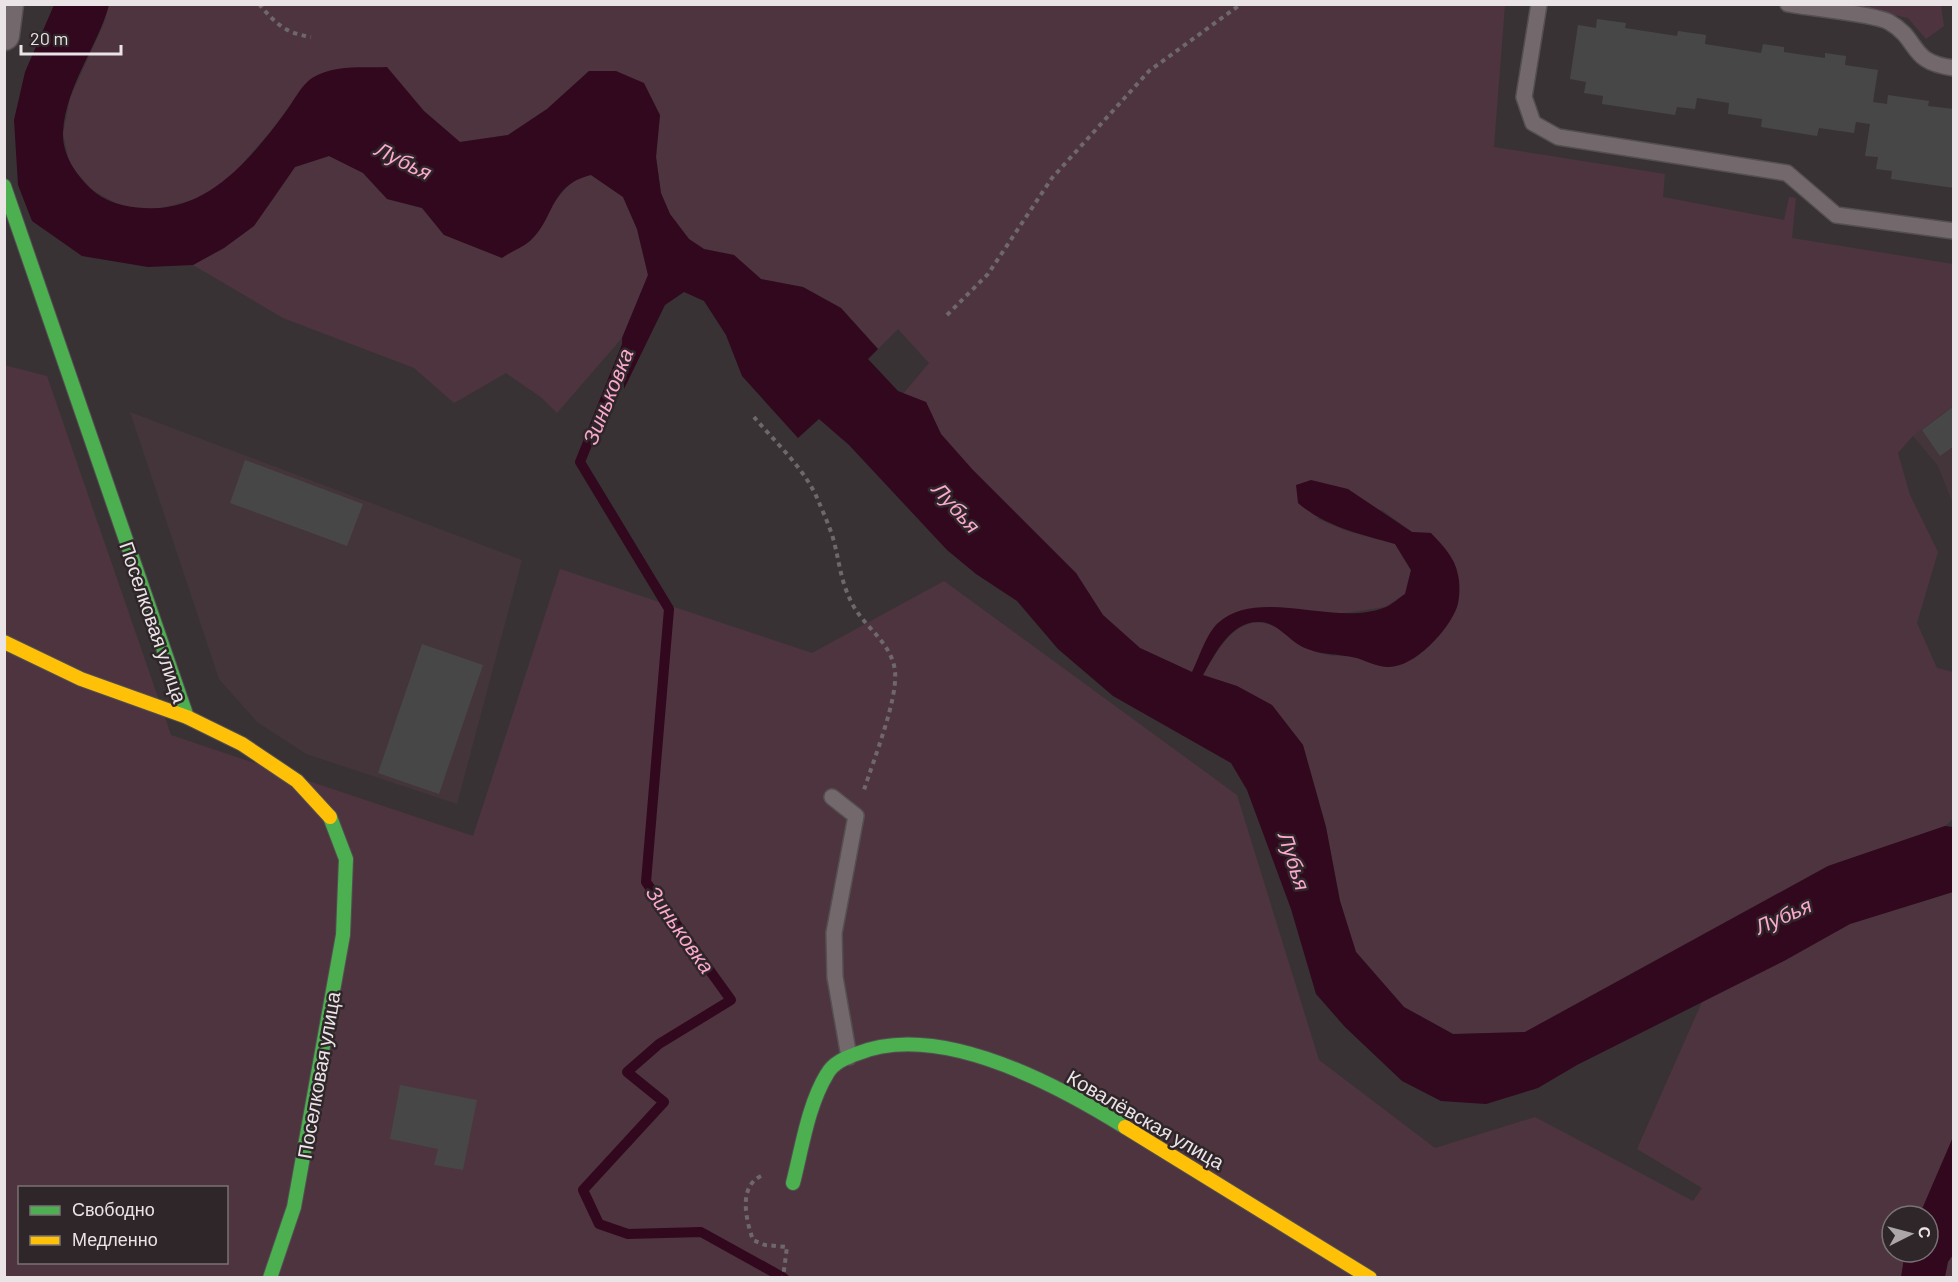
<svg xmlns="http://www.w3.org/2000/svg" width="1958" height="1282" font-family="Barlow,sans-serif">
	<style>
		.built { fill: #44353b }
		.green { fill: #4e343f; fill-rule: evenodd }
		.water { fill: #31081e }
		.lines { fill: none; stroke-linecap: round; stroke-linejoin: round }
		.stream { stroke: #31081e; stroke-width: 10 }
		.building { fill: #484747 }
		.lane-casing { stroke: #544f51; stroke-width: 18 }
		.street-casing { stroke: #544f51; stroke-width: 33 }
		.fast-casing { stroke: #544f51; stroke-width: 16 }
		.slow-casing { stroke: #544f51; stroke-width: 16 }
		.path { stroke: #6f686b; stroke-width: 4; stroke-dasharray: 4.5 4.5; stroke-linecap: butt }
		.lane { stroke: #73696d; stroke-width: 15 }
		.street { stroke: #73696d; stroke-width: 30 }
		.fast { stroke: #4caf50; stroke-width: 14 }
		.slow { stroke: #ffc107; stroke-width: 14 }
		.labels { text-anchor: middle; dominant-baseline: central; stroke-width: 5; stroke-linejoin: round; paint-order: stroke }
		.street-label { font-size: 20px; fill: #ebe4e7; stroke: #2f262a }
		.water-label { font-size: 21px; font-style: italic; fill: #fca9ce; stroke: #2f262a }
	</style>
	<rect width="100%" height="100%" fill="#383235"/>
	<g class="built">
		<polygon points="1953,406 1953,504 1938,466 1913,436"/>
		<polygon points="130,412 522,560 457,804 306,754 257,722 219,679"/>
	</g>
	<g class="green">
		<path d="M109 5H1505L1494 147 1665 174 1663 197 1784 220 1789 197 1796 198 1792 238 1953 264V406L1913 436 1898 453 1910 495 1938 552 1917 623 1937 668 1953 672V819L1945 826 1828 866 1525 1032 1453 1034 1404 1007 1356 952 1340 901 1326 827 1303 745 1272 705 1237 686 1203 675C1219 647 1240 608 1278 628 1292 635 1301 647 1317 652 1328 657 1341 655 1353 657 1365 660 1377 664 1389 667L1431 533 1412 532 1382 510 1316 518 1347 531 1395 544 1411 571 1405 594 1385 607 1339 614 1296 610 1216 624 1192 672 1140 648 1103 615 1076 573 972 469 941 434 926 402 903 394 929 363 898 329 878 349 841 308 803 287 761 279 734 255 704 249 689 239 670 214 661 193 656 157 660 115 589 71 547 109 508 135 459 142 424 111 310 79 271 131 237 170 204 197 158 209 123 207 92 190 70 165 63 134 70 98 104 23Z"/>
		<polygon points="1847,5 1941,5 1944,26 1926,39 1908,18"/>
		<polygon points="329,156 363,173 388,199 422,208 444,235 556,200 574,179 591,175 623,197 637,229 648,275 622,338 557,413 542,398 506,373 454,403 414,368 283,318 193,265 224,248 269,205 295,167"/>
		<path d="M4 365 47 376 171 735 473 836 560 569 812 653 944 581 1237 795 1319 1060 1435 1148 1535 1117 1693 1201 1702 1188 1637 1149 1702 1002 1850 924 1953 892V1277H5ZM20 1188H226V1262H20ZM1892 1216H1928V1252H1892Z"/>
	</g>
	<g class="water">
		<path d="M54 5H109C97 48 66 85 63 132 62 154 75 173 90 188 104 202 125 207 144 208 206 213 250 160 284 114 292 104 301 85 312 78 334 64 362 68 387 67L424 111 460 142 508 135 547 109 589 71H616L644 83 660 115 656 157 661 193 670 214 689 239 704 249 734 255 761 279 803 287 841 308 878 349 868 359 898 391 926 402 941 434 972 469 1076 573 1103 615 1140 648 1192 672C1199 658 1206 634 1218 623 1259 586 1336 628 1386 607 1393 604 1399 598 1405 594L1411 570 1395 544C1360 534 1326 527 1298 503L1296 485 1311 480 1348 489 1412 532 1431 533C1442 545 1455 557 1458 575 1460 582 1460 599 1457 607 1449 630 1414 668 1388 667 1378 667 1366 661 1357 658 1337 653 1318 656 1299 645 1286 637 1277 623 1260 622 1231 620 1215 654 1203 675L1237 686 1272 705 1303 745 1326 827 1340 901 1356 952 1404 1007 1453 1034 1525 1032 1828 866 1945 826 1953 827V892L1850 924 1784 961 1577 1065 1538 1088 1486 1104 1441 1101 1402 1081 1345 1027 1316 994 1291 909 1247 790 1231 763 1113 696 1058 649 1017 601 976 574 947 550 849 445 819 419 798 438 742 376 726 335 704 301 684 292 665 305 624 389 622 338 648 275 637 229 623 197 591 175C549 185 555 219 530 241 522 248 510 252 502 258L444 235 422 208 387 199 363 173 329 156 295 167 254 226 224 248 193 265 148 267 82 256 32 221 18 185 14 120 25 72Z"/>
		<polygon points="1953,1137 1953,1255 1948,1262 1945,1277 1901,1277 1905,1252 1928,1252 1928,1216 1919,1216"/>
	</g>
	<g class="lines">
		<polyline class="stream" points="627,345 580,462 669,609 646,882 731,1000 659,1044 627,1072 664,1102 583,1190 599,1224 628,1234 701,1232 784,1278"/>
	</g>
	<g class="building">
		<polygon points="1597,19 1626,23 1625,28 1677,36 1678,31 1706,35 1705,44 1761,53 1763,44 1784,47 1784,52 1804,55 1825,58 1825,53 1846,56 1845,65 1878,70 1873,102 1887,104 1888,95 1929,101 1928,106 1954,109 1954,188 1891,179 1892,171 1876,169 1878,157 1865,156 1870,124 1856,122 1854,133 1819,128 1817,136 1761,127 1762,119 1728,114 1729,103 1697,98 1695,109 1677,107 1675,115 1602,104 1603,96 1584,93 1586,82 1570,79 1578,25 1596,28"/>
		<polygon points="1954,406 1954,446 1940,456 1922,430"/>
		<polygon points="245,460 363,504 347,546 230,503"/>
		<polygon points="422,644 483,665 439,794 378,773"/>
		<polygon points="400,1085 477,1100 463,1170 434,1165 438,1149 390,1139"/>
	</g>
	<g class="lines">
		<g class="lane-casing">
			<g id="lane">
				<polyline points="1539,4 1524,97 1533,123 1558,137 1787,173 1836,215 1954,231"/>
				<path d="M1788 4C1808 8 1875 14 1889 22 1921 40 1907 62 1954 68"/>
				<polyline points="832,797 856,816 834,933 835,977 849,1057"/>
			</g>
		</g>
		<g class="street-casing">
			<polyline id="street" points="4,35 8,4"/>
		</g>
		<g class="fast-casing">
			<g id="fast">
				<polyline points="4,186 187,717"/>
				<path d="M793 1183C802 1148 808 1105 827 1074 833 1063 845 1058 856 1054 938 1020 1056 1084 1125 1127"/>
				<polyline points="270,1278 294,1207 343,935 346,859 330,817"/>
			</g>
		</g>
		<g class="slow-casing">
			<g id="slow">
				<polyline points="4,642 81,679 187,717 242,744 297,781 330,817"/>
				<polyline points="1125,1127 1370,1278"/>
			</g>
		</g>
		<g class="path">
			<path d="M259 4C276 24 285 33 311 37"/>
			<polyline points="947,315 988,274 1052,178 1149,71 1241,4"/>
			<path d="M754 417C775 442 805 469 818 500 823 512 829 525 833 538 840 563 840 582 854 607 867 629 892 644 895 671 898 700 873 761 864 790"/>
			<path d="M761 1176C738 1187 746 1220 753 1240L765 1245 787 1247 783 1278"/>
		</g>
		<use href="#lane" class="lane"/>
		<use href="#street" class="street"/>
		<use href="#fast" class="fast"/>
		<use href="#slow" class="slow"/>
	</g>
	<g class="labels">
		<g class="street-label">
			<text transform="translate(154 622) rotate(71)">Поселковая улица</text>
			<text transform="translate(318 1075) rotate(-80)">Поселковая улица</text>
			<text transform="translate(1146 1119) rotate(30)">Ковалёвская улица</text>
		</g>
		<g class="water-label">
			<text transform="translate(404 160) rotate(26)">Лубья</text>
			<text transform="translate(607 396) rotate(-68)">Зиньковка</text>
			<text transform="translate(957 507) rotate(48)">Лубья</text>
			<text transform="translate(1295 861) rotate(72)">Лубья</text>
			<text transform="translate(1783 915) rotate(-24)">Лубья</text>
			<text transform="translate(681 929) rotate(55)">Зиньковка</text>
		</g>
	</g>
	<rect width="1958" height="1282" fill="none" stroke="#ebe4e7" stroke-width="12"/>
	<rect x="18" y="1186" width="210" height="78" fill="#2f262a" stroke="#7a7276" stroke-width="1.5"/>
	<rect x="30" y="1206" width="30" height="9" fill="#4caf50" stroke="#7a7276" stroke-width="1.5"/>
	<text x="72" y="1216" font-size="18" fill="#ebe4e7">Свободно</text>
	<rect x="30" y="1236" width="30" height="9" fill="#ffc107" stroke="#7a7276" stroke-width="1.5"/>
	<text x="72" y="1246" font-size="18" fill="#ebe4e7">Медленно</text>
	<g transform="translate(1910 1234) rotate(84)"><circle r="28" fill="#2f262a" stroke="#7a7276" stroke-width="1.5"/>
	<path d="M0-4.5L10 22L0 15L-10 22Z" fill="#aca6a9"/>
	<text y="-9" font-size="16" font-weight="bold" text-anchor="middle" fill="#ebe4e7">С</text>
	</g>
	<path d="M21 45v9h100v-9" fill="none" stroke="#ebe4e7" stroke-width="3"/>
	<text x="30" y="45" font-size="18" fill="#ebe4e7" stroke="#2f262a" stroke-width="4.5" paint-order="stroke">20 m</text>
</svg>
